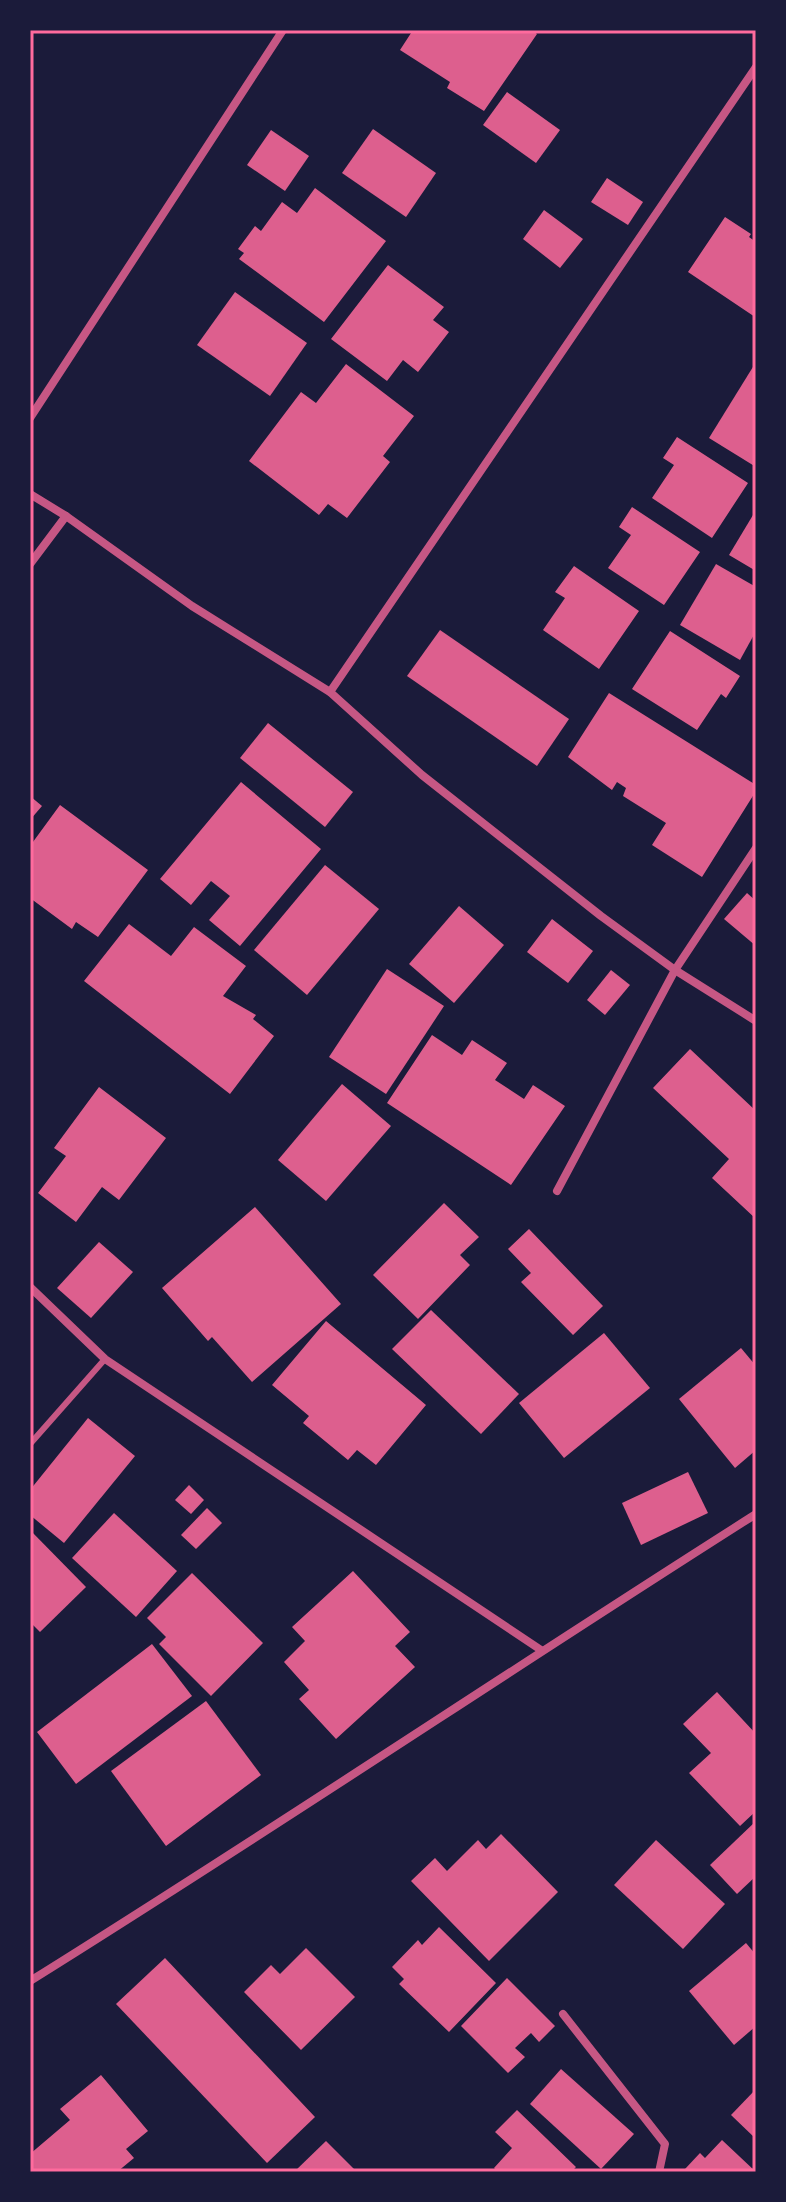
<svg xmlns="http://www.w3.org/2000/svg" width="786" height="2202" font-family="'Noto Serif',serif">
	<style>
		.building { fill: #dd5f8e }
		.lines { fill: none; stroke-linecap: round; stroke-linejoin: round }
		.service { stroke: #c65784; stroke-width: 6 }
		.minor { stroke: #c65784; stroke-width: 8 }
		.neatline { fill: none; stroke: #ff6b9d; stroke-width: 3 }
	</style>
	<rect width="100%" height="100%" fill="#1b1b3a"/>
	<g class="building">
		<polygon points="413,30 532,30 537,34 484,111 447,88 450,82 400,50"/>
		<polygon points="507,92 560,130 536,163 483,125"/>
		<polygon points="373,129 436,173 406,217 342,173"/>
		<polygon points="271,130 309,156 285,191 247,165"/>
		<polygon points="607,178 643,202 628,225 591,202"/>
		<polygon points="315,188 386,241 324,322 239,259 244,253 238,249 255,226 261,231 282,202 297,213"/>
		<polygon points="544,210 583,239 560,268 523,239"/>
		<polygon points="725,217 751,234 749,237 756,242 755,317 688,272"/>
		<polygon points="388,265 444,307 433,320 449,332 418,372 403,360 387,381 331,339"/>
		<polygon points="235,292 307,343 270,396 197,345"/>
		<polygon points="756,362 756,467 709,438"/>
		<polygon points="346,364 414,416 383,456 390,462 347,518 328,504 319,515 249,461 301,392 316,403"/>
		<polygon points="677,437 748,483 712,538 652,498 674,465 663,458"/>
		<polygon points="632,507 700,552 664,605 608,568 631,535 619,527"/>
		<polygon points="756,510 756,571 729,555"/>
		<polygon points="716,564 756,587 756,631 740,660 680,625"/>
		<polygon points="574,566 639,611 599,669 543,630 565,598 555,592"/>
		<polygon points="440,630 569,719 537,766 407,676"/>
		<polygon points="670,631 740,676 726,698 721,694 697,730 632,689"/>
		<polygon points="609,693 756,785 756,791 702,877 652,845 666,823 623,796 626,788 617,782 612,790 568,757"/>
		<polygon points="268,723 353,792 325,827 240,758"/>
		<polygon points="241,782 321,849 240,946 209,920 230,896 211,881 191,905 160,879"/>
		<polygon points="30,796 42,806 30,820"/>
		<polygon points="60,805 148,870 98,937 76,922 72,929 30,898 30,846"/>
		<polygon points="325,865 379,909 307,995 254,950"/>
		<polygon points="747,893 756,901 756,946 724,919"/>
		<polygon points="459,906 504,945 454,1003 409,964"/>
		<polygon points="552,919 593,951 568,983 527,952"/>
		<polygon points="129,924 171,956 194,927 246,966 223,996 256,1015 253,1019 274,1036 230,1094 84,981"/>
		<polygon points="387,969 444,1006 386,1094 329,1057"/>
		<polygon points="611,970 630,985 605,1015 587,1000"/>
		<polygon points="432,1035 462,1055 472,1040 507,1063 495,1080 524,1099 533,1085 565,1106 511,1185 387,1103"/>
		<polygon points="690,1049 756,1111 756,1219 712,1178 729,1159 653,1088"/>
		<polygon points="342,1084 391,1126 326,1201 278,1160"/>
		<polygon points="99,1087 166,1138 119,1200 102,1187 76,1222 38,1193 66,1156 54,1148"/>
		<polygon points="444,1203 479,1237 460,1255 470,1265 418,1319 373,1275"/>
		<polygon points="255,1207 341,1304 252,1382 212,1337 208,1341 162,1288"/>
		<polygon points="529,1229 603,1306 573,1335 521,1282 531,1273 508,1249"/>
		<polygon points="99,1242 133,1272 91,1318 57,1288"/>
		<polygon points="431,1310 519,1394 481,1434 392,1349"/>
		<polygon points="326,1321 426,1405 376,1465 357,1450 348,1460 303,1423 309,1416 272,1385"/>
		<polygon points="604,1333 650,1388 564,1458 519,1403"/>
		<polygon points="741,1348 756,1366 756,1450 735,1468 679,1399"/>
		<polygon points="88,1418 135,1456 64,1543 30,1515 30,1490"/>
		<polygon points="688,1472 708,1513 641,1545 622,1503"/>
		<polygon points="189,1485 204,1500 191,1514 175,1500"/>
		<polygon points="207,1508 222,1523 196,1549 181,1535"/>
		<polygon points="114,1513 177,1571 136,1617 72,1558"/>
		<polygon points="30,1530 86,1587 40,1632 30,1622"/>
		<polygon points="353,1571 410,1632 395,1646 415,1667 336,1739 299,1699 309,1690 284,1662 305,1641 292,1627"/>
		<polygon points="192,1573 263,1643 211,1696 159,1644 166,1637 147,1618"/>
		<polygon points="152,1644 192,1696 76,1784 37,1732"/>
		<polygon points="717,1692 756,1734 756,1811 740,1826 689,1773 711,1753 683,1724"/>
		<polygon points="206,1701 261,1775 166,1846 111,1771"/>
		<polygon points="756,1821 756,1876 737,1894 710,1865"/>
		<polygon points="501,1834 558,1892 489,1961 411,1881 435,1858 447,1871 478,1840 486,1849"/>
		<polygon points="656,1840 725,1904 683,1949 614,1885"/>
		<polygon points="439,1927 496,1983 449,2032 399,1984 404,1979 392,1967 418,1940 422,1945"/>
		<polygon points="746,1943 756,1955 756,2026 734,2045 689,1991"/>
		<polygon points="306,1948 355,1997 301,2050 244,1992 271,1965 280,1974"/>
		<polygon points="165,1958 315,2117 267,2163 116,2004"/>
		<polygon points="507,1978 555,2026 539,2042 531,2033 515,2048 525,2057 508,2073 461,2026"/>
		<polygon points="561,2069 634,2134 601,2169 530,2104"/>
		<polygon points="101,2075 148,2131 126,2149 134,2158 117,2172 30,2172 30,2154 70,2120 60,2109"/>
		<polygon points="756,2089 756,2139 731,2115"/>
		<polygon points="517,2110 576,2167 571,2172 498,2172 494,2168 512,2148 495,2132"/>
		<polygon points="722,2140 756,2172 685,2169 700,2153 705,2158"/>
		<polygon points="326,2141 357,2172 294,2172"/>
	</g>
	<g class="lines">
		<polyline class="service" points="30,1444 105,1359"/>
		<g class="minor">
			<polyline points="30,418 283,30"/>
			<polyline points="30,494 66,516 192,606 330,692 422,775 601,916 675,970 756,1021"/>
			<polyline points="30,564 66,516"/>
			<polyline points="330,692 756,67"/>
			<polyline points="557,1191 675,970 756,848"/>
			<polyline points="30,1287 105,1359 541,1650"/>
			<path d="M30 1981C274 1829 513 1668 756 1514"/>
			<polyline points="563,2014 665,2144 659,2172"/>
		</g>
	</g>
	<rect width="786" height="2202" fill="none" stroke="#1b1b3a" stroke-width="64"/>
	<rect x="32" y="32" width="722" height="2138" class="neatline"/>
</svg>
